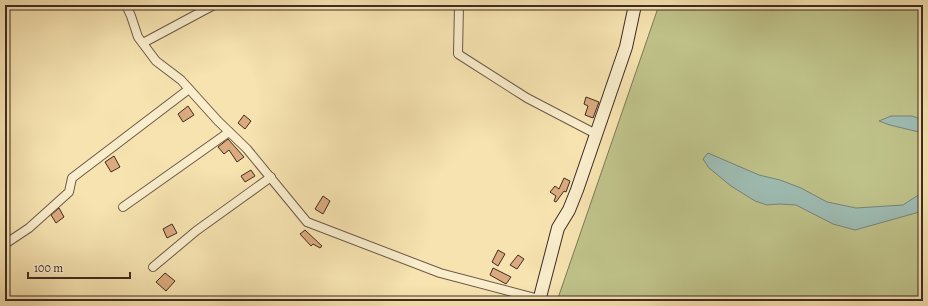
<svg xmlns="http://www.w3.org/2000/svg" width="928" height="306" font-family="Alegreya,serif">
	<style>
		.green { fill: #bfc38a; stroke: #7e7757 }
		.water { fill: #9ebdb4; stroke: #78837a }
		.building { fill: #dbaa7e; stroke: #3e2b24 }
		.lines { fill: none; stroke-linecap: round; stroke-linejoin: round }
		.street-casing { stroke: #6c5947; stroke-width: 10 }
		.secondary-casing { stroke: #3e2b24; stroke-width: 14 }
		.street { stroke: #f9edcc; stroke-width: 8 }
		.secondary { stroke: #f9edcc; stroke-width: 12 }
	</style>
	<rect width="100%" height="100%" fill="#f6e3b0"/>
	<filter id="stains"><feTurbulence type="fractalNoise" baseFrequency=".005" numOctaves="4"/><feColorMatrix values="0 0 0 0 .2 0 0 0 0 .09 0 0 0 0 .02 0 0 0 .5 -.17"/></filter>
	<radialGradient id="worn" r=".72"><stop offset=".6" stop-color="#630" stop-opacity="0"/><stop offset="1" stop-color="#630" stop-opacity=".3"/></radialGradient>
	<polygon class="green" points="659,5 923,5 923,301 557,301"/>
	<g class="water">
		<polygon points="891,116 912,116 923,120 923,133 890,125 879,121"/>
		<polygon points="708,153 759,175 780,180 801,188 827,202 856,208 903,205 923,192 923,211 855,230 833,224 796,205 779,204 767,205 755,201 731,186 709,168 703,159"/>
	</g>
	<g class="building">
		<polygon points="586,97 599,102 593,118 585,115 588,106 584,104"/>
		<polygon points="188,106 194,115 183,122 178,114"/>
		<polygon points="244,115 251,121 245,129 238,123"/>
		<polygon points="228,139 244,157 237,162 229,150 224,154 218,147"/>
		<polygon points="114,156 120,167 111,172 105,162"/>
		<polygon points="251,170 255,176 245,182 241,176"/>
		<polygon points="564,178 570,181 566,192 564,191 556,202 554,201 556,196 550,192 555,186 559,189"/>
		<polygon points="323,196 330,201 323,214 315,209"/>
		<polygon points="59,208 64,217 56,223 51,215"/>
		<polygon points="172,224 177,233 167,238 163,229"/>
		<polygon points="305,230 322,246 320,248 313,244 311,246 300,234"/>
		<polygon points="498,250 505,254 498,266 492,262"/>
		<polygon points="518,255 524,259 517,269 510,265"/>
		<polygon points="493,268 511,277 506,284 490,275"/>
		<polygon points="165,273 175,281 166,291 156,282"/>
	</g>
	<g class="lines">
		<g class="street-casing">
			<g id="street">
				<polyline points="126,5 131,16 138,37 156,61 181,80 218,121 247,149 307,222 440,273 539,299"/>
				<polyline points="459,5 458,54 527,98 596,134"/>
				<polyline points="143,43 214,5"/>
				<polyline points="123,207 229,132"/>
				<polyline points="5,244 29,228 69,192 72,178 189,89"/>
				<polyline points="153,267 196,231 271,177"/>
			</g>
		</g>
		<g class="secondary-casing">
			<polyline id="secondary" points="539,301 558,228 569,210 577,190 626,47 635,5"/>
		</g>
		<use href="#street" class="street"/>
		<use href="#secondary" class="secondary"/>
	</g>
	<rect width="928" height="306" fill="none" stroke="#f6e3b0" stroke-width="20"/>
	<rect x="6" y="6" width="916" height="294" fill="none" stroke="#3e2b24" stroke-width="2"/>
	<rect x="10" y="10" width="908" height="286" fill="none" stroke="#3e2b24"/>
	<path d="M28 272v6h102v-6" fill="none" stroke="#3e2b24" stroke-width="2"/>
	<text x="34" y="272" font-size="12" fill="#3e2b24" stroke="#f9edcc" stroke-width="3" paint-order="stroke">100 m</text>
	<rect width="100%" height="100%" filter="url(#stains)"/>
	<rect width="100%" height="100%" fill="url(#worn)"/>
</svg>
